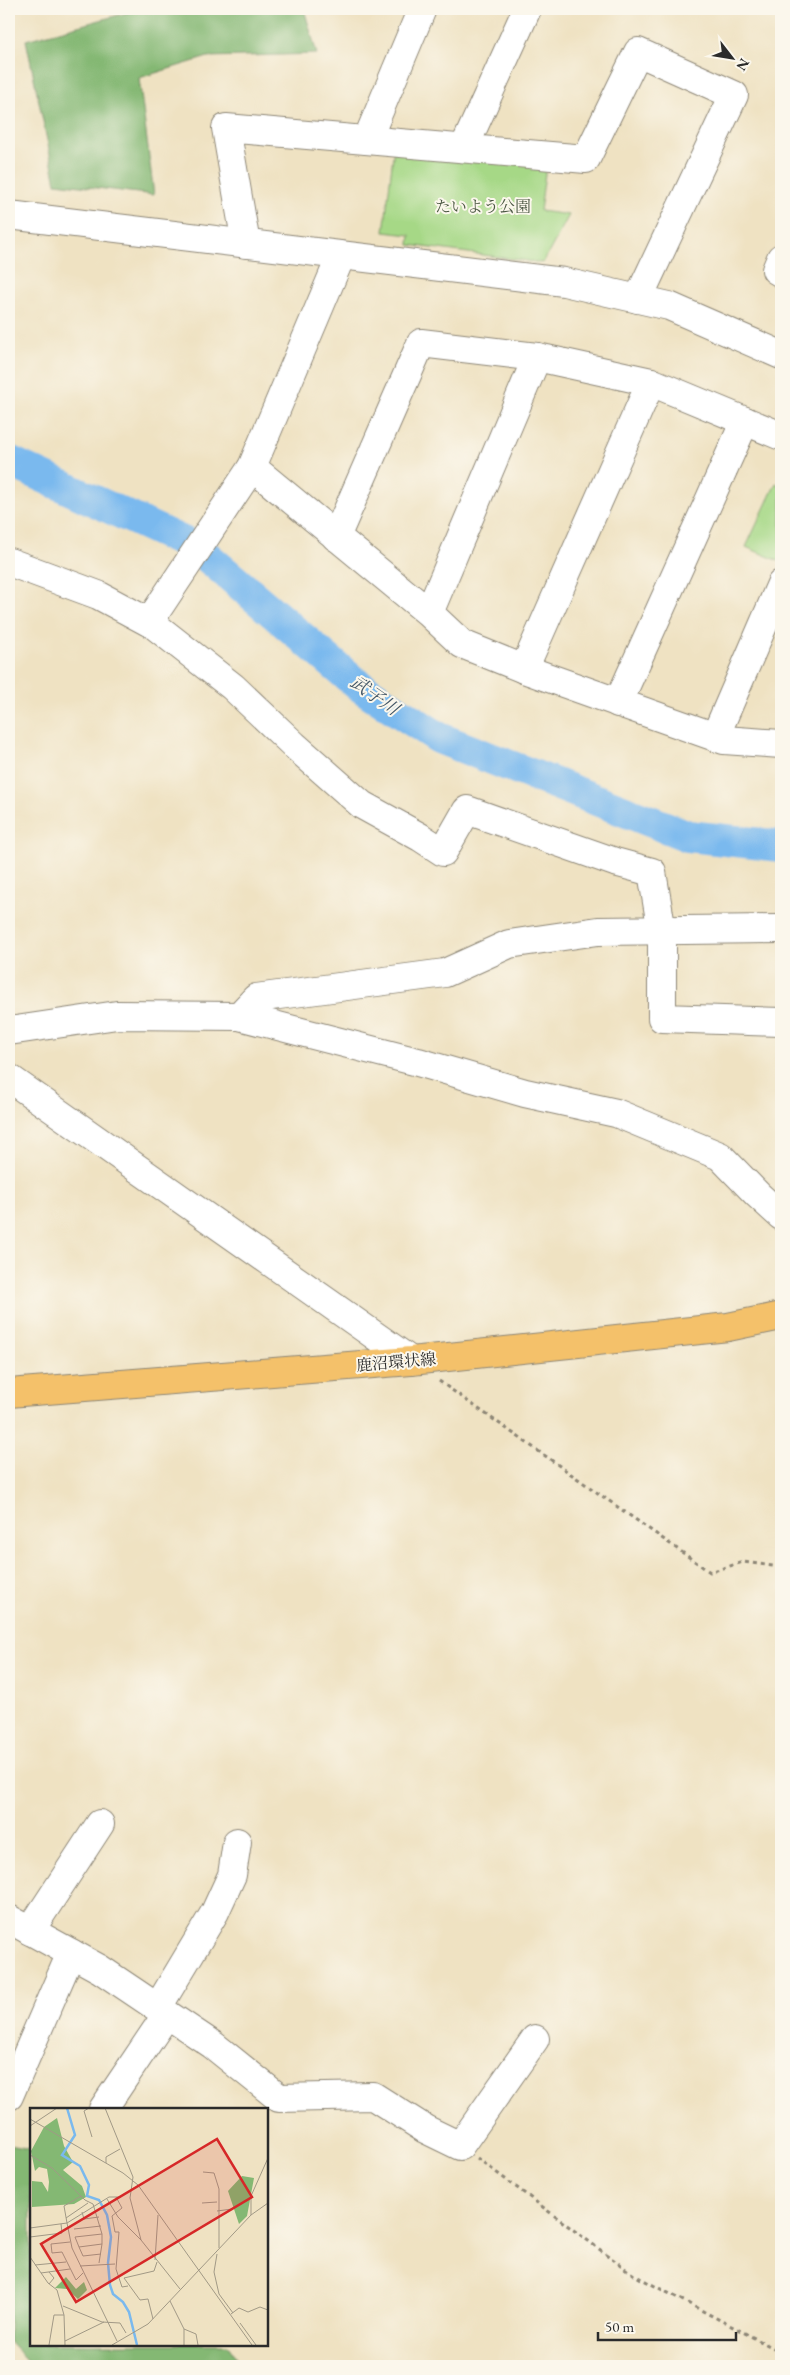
<svg xmlns="http://www.w3.org/2000/svg" width="790" height="2375" font-family="'EB Garamond','Noto Serif JP',serif">
	<style>
		.green { fill: #a6d886; stroke: #688258 }
		.forest { fill: #84b873; stroke: #58724f }
		.lines { fill: none; stroke-linecap: round; stroke-linejoin: round }
		.river { stroke: #7ab9ee; stroke-width: 32 }
		.minor-casing { stroke: #8d8676; stroke-width: 30 }
		.major-casing { stroke: #8d8676; stroke-width: 30 }
		.path { stroke: #8d8676; stroke-width: 3; stroke-dasharray: 4 4; stroke-linecap: butt }
		.minor { stroke: #fff; stroke-width: 28 }
		.major { stroke: #f4c16a; stroke-width: 28 }
		.labels { text-anchor: middle; dominant-baseline: central; stroke-width: 4; stroke-linejoin: round; paint-order: stroke }
		.park-label { font-size: 16px; fill: #4a5642; stroke: #fbf7ec }
		.street-label { font-size: 16px; fill: #2b2b2b; stroke: #fbf7ec }
		.water-label { font-size: 18px; font-style: italic; fill: #435666; stroke: #fbf7ec }
		.inset-river { fill: none; stroke: #7ab9ee; stroke-width: 2.5 }
		.inset-road { fill: none; stroke: #a19986; stroke-width: 1 }
		.view { fill: #d62828; fill-opacity: 0.15; stroke: #d62828; stroke-width: 2.5 }
		.inset-edge { fill: none; stroke: #2b2b2b; stroke-width: 2.5 }
	</style>
	<rect width="100%" height="100%" fill="#fbf7ec"/>
	<filter id="ink" filterUnits="userSpaceOnUse"><feTurbulence type="fractalNoise" baseFrequency=".02" numOctaves="2"/><feDisplacementMap in="SourceGraphic" scale="10" xChannelSelector="R" yChannelSelector="G"/><feConvolveMatrix kernelMatrix="1 2 1 2 8 2 1 2 1" color-interpolation-filters="sRGB"/></filter>
	<filter id="wash" filterUnits="userSpaceOnUse"><feTurbulence type="fractalNoise" baseFrequency=".0096" numOctaves="4" result="noise"/><feDisplacementMap in="SourceGraphic" scale="20" xChannelSelector="R" yChannelSelector="G"/><feGaussianBlur stdDeviation="1.12" result="paint"/><feColorMatrix in="noise" values="0 0 0 0 0 0 0 0 0 0 0 0 0 0 0 0 0 1.4 0 .05"/><feComposite in="paint" operator="in"/></filter>
	<g filter="url(#wash)">
		<rect width="100%" height="100%" fill="#efe2c2"/>
		<g class="green">
			<polygon points="394,147 546,166 540,211 569,215 543,263 409,245 410,235 384,232"/>
			<polygon points="776,483 781,486 781,562 746,547"/>
		</g>
		<g class="forest">
			<polygon points="141,9 304,9 317,54 208,57 139,78 154,195 56,183 26,40"/>
			<polygon points="9,2145 31,2149 31,2344 228,2344 240,2366 32,2366 9,2342"/>
		</g>
		<g class="lines">
			<polyline class="river" points="9,461 198,549 358,685 439,738 688,836 781,846"/>
		</g>
	</g>
	<g filter="url(#ink)">
		<g class="lines">
			<g class="minor-casing">
				<g id="minor">
					<polyline points="367,140 422,9"/>
					<polyline points="464,148 527,9"/>
					<polyline points="9,215 564,282 669,306 781,355"/>
					<polyline points="246,244 226,128 586,159 638,52 734,95 638,299"/>
					<polyline points="781,258 776,270 781,273"/>
					<polyline points="651,382 781,436"/>
					<polyline points="252,467 429,613 537,357 651,382 524,669 462,644 429,613"/>
					<polyline points="336,537 421,343 537,357"/>
					<polyline points="9,562 98,595 154,625 233,687 294,745 362,805 420,837 443,852 467,810 615,862 652,872 662,932 662,1018 781,1022"/>
					<polyline points="149,622 252,467 341,256"/>
					<polyline points="524,669 724,740 781,744"/>
					<polyline points="618,703 745,421"/>
					<polyline points="715,737 781,584"/>
					<polyline points="239,1016 256,998 445,973 509,944 598,931 781,929"/>
					<polyline points="9,1031 117,1015 239,1016 418,1062 525,1093 616,1113 720,1156 758,1195 781,1216"/>
					<polyline points="9,1078 411,1361"/>
					<polyline points="9,1919 100,1969 213,2045 279,2098 373,2096 425,2129 460,2146 535,2039"/>
					<polyline points="30,1931 100,1824"/>
					<polyline points="158,2007 215,1912 232,1875 237,1842"/>
					<polyline points="9,2096 71,1953"/>
					<polyline points="103,2109 167,2014"/>
				</g>
			</g>
			<g class="major-casing">
				<polyline id="major" points="9,1393 411,1361 728,1327 781,1316"/>
			</g>
			<g class="path">
				<polyline points="439,1381 710,1572 743,1562 781,1567"/>
				<polyline points="477,2158 634,2275 781,2352"/>
			</g>
			<use href="#minor" class="minor"/>
			<use href="#major" class="major"/>
		</g>
	</g>
	<g class="labels">
		<g class="park-label">
			<text x="483" y="206">たいよう公園</text>
		</g>
		<g class="street-label">
			<text transform="translate(396 1362) rotate(-5)">鹿沼環状線</text>
		</g>
		<g class="water-label">
			<text transform="translate(375 695) rotate(35)">武子川</text>
		</g>
	</g>
	<g transform="translate(30 2108)">
		<rect width="238" height="238" fill="#efe2c2"/>
		<path d="M27 10 34 38 43 54 33 62 52 78 56 89 44 96 2 99V73L12 74 18 84 19 74 17 61 9 59 5 63 1 43 14 19ZM212 68 224 70 217 108 209 116 198 83ZM36 169 46 181 54 174 57 182 48 191 37 181 25 180Z" fill="#84b873"/>
		<path class="inset-river" d="M37 0 45 27 32 47 50 58 59 77 57 88 69 92 77 107 81 129 78 155 80 177 83 186 93 194 99 204 107 237"/>
		<path class="inset-road" d="M59 0 54 3 62 29M75 0 103 69 100 90 111 132 150 181M0 11 93 65 108 77 222 237M0 18 27 0M0 47 22 60 55 92 63 96 72 126M76 55V49L90 41M173 64 184 65 189 81V140M86 89 92 100 82 108 85 124H89L86 161 92 179 98 178M77 91 88 109 111 132M172 95 187 94M187 103 202 101M52 104 54 111 69 109M221 107V88L238 50M36 110 58 95M0 120 37 115 34 98 51 88M44 121 71 118M0 129 32 125 31 116M40 134 21 136 22 145 32 144 46 172 53 165M49 139 53 148 71 146M187 146 184 164 189 186 203 205M0 149 18 175 27 182 34 207 35 237M125 152 128 107M69 155 72 136 49 139 45 129 72 126V136M5 157 36 154M50 158 85 156M11 165 40 161M19 176 24 170 19 164M140 193 154 221V237M33 198 72 214 90 215 96 225M201 206 209 200 218 204 230 199 238 202M123 211 118 191 110 192 94 170 124 163 127 154M210 215 226 237M154 221 166 226 168 237M35 233 74 214M87 233 42 140 37 115 79 89H91M19 237 24 207H34M82 237 118 216 221 107 238 95"/>
		<path class="view" d="M187 31 222 89 46 194 11 136Z"/>
		<rect width="238" height="238" class="inset-edge"/>
	</g>
	<rect width="790" height="2375" fill="none" stroke="#fbf7ec" stroke-width="30"/>
	<g transform="translate(732 58) rotate(121)" stroke="#fbf7ec" stroke-width="4" paint-order="stroke">
	<path d="M0-4L9 19L0 12L-9 19Z" fill="#2b2b2b"/>
	<text y="-8" font-size="14" font-weight="bold" text-anchor="middle" fill="#2b2b2b">N</text>
	</g>
	<path d="M598 2332v8h138v-8" fill="none" stroke="#2b2b2b" stroke-width="2.5"/>
	<text x="605" y="2332" font-size="15" fill="#2b2b2b" stroke="#fbf7ec" stroke-width="4" paint-order="stroke">50 m</text>
</svg>
